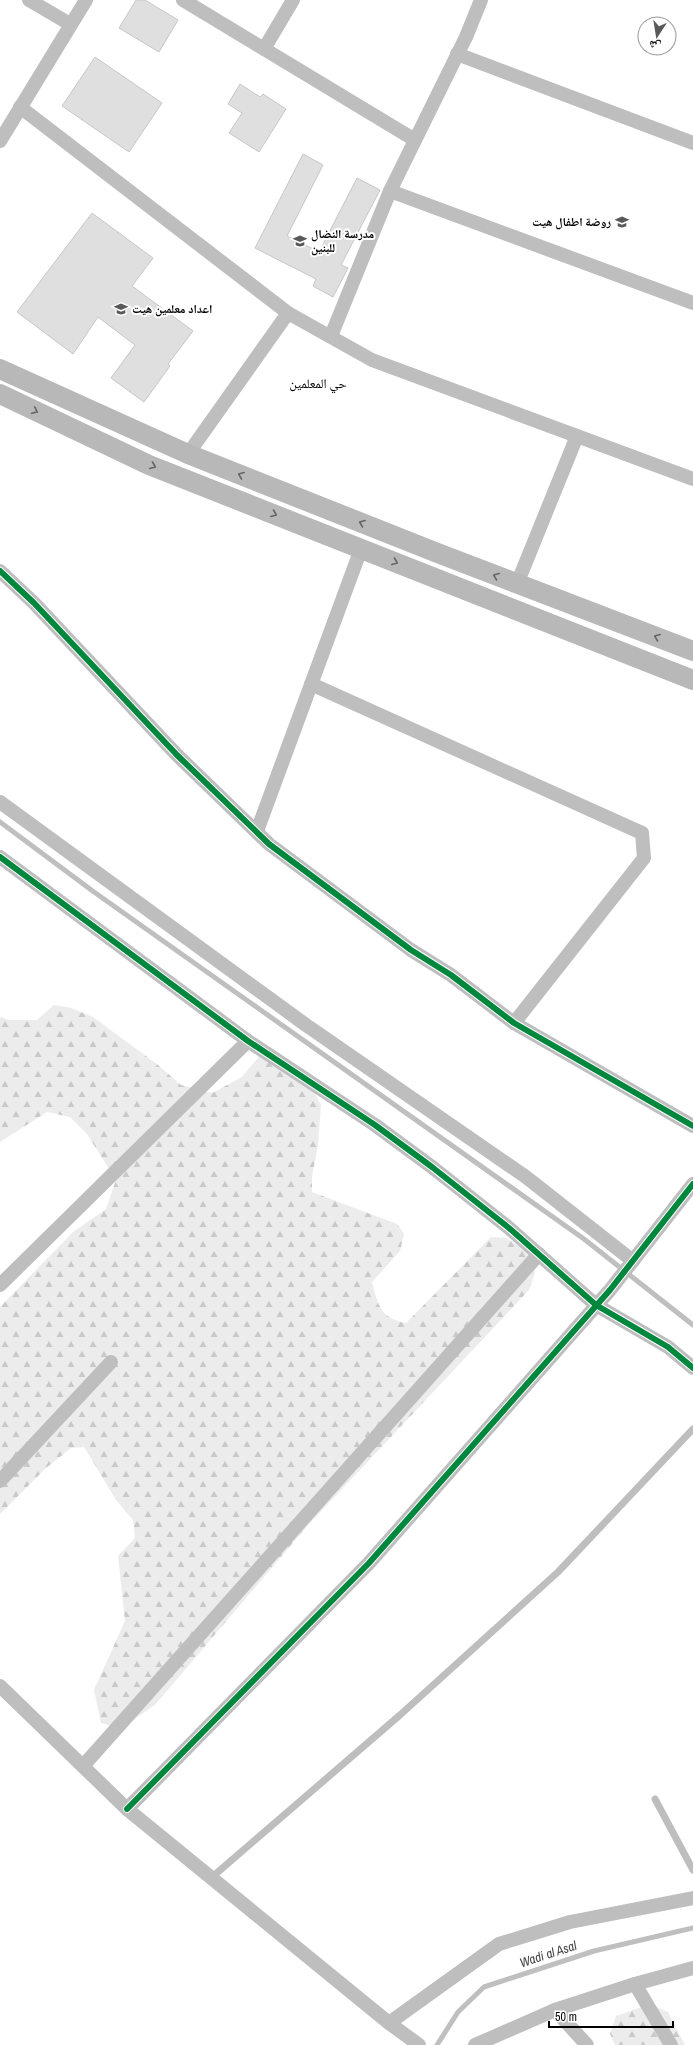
<svg xmlns="http://www.w3.org/2000/svg" width="693" height="2045" font-family="'Archivo Narrow','Noto Naskh Arabic',sans-serif">
	<style>
		.forest { fill: url(#forest-firs) }
		.lines { fill: none; stroke-linecap: round; stroke-linejoin: round }
		.stream { stroke: #bfbfbf; stroke-width: 5 }
		.building { fill: #dfdfdf; stroke: #c7c7c7 }
		.service { stroke: #bebebe; stroke-width: 7 }
		.minor { stroke: #bebebe; stroke-width: 14 }
		.secondary { stroke: #b8b8b8; stroke-width: 20 }
		.cycleway-casing { stroke: #fff; stroke-width: 8 }
		.cycleway { stroke: #00873e; stroke-width: 6 }
		.oneway { stroke: #656565 }
		.labels { text-anchor: middle; dominant-baseline: central; stroke-width: 4; stroke-linejoin: round; paint-order: stroke }
		.poi-label { font-size: 12px; font-weight: bold; fill: #000; stroke: #fff; text-anchor: start }
		.neighbourhood-label { font-size: 13px; fill: #000; stroke: #fff }
		.water-label { font-size: 13px; font-style: italic; fill: #444; stroke: #fff }
	</style>
	<defs>
		<pattern id="forest-firs" width="22" height="20" patternUnits="userSpaceOnUse"><rect width="22" height="20" fill="#ececec"/><path d="M5 1l3.5 6h-7zM16 11l3.5 6h-7z" fill="#c9c9c9"/></pattern>
	</defs>
	<rect width="100%" height="100%" fill="#fff"/>
	<g class="forest">
		<path d="M54 1005 71 1008 93 1017 158 1065 181 1085 212 1093 242 1077 261 1054 313 1090 321 1105 318 1145 312 1176V1192L397 1224 404 1234 400 1251 372 1282C378 1305 380 1318 406 1323L491 1237 507 1238 533 1256 535 1273 529 1290 309 1524 155 1705 121 1728 101 1723 94 1690 125 1621 118 1556 135 1538 133 1520 116 1500 84 1447 71 1448 46 1468 0 1514V1307L73 1232 106 1209 116 1180 87 1134 70 1117 47 1112 0 1142V1017L9 1020H37Z"/>
		<polygon points="650,2004 668,2012 685,2045 615,2045 610,2034 616,2016"/>
	</g>
	<g class="lines">
		<g class="stream">
			<polyline points="0,822 94,892 584,1239 693,1325"/>
			<polyline points="437,2045 458,2012 484,1987 594,1951 693,1928"/>
		</g>
	</g>
	<g class="building">
		<polygon points="136,0 145,0 178,20 159,52 119,28"/>
		<polygon points="95,57 162,103 129,152 62,106"/>
		<polygon points="240,84 260,97 263,94 286,109 259,152 229,133 242,113 228,104"/>
		<polygon points="303,154 323,165 287,236 319,252 357,178 380,190 341,265 348,268 333,297 313,286 316,279 255,248"/>
		<polygon points="92,213 153,258 132,286 193,331 168,364 170,366 144,402 111,378 135,345 98,317 73,354 17,312"/>
	</g>
	<g class="lines">
		<g class="service">
			<polyline points="655,1799 693,1870"/>
			<polyline points="211,1878 400,1715 558,1572 693,1429"/>
		</g>
		<g class="minor">
			<polyline points="29,0 70,24"/>
			<polyline points="183,0 415,140"/>
			<polyline points="264,49 293,0"/>
			<polyline points="457,54 693,143"/>
			<polyline points="20,107 288,313 372,360 693,479"/>
			<polyline points="0,141 86,0"/>
			<polyline points="390,191 693,303"/>
			<polyline points="331,336 390,191 466,37 481,0"/>
			<polyline points="188,454 288,313"/>
			<polyline points="0,571 34,603 177,755 269,844 411,950 451,975 514,1023 693,1126"/>
			<polyline points="517,584 577,436"/>
			<polyline points="311,684 642,833 644,858 514,1023"/>
			<polyline points="0,802 306,1025 526,1177 633,1261"/>
			<polyline points="257,831 361,549"/>
			<polyline points="0,857 248,1041 375,1125 432,1167 509,1228 596,1305 668,1347 693,1368"/>
			<polyline points="0,1285 248,1041"/>
			<polyline points="0,1481 111,1362"/>
			<polyline points="0,1686 127,1809 389,2023 419,2045"/>
			<polyline points="83,1766 539,1254"/>
			<polyline points="127,1809 369,1563 610,1290 693,1184"/>
			<polyline points="635,1984 671,2045"/>
			<polyline points="555,2010 587,2045"/>
			<polyline points="389,2023 499,1944 570,1922 693,1898"/>
			<polyline points="475,2045 555,2010 635,1984 693,1968"/>
		</g>
		<g class="secondary">
			<polyline points="0,369 188,454 435,552 693,651"/>
			<polyline points="0,394 149,465 693,680"/>
		</g>
		<g class="cycleway-casing">
			<g id="cycleway">
				<polyline points="0,571 34,603 177,755 269,844 411,950 451,975 514,1023 693,1126"/>
				<polyline points="0,857 248,1041 375,1125 432,1167 509,1228 596,1305 668,1347 693,1368"/>
				<polyline points="127,1809 369,1563 610,1290 693,1184"/>
			</g>
		</g>
		<use href="#cycleway" class="cycleway"/>
	</g>
	<defs><path id="oneway-chevron" d="M-2-3.5L2.5 0L-2 3.5" fill="none" stroke-width="1.6" stroke-linecap="round" stroke-linejoin="round"/></defs>
	<g class="oneway">
		<use href="#oneway-chevron" transform="translate(35 411) rotate(25)"/>
		<use href="#oneway-chevron" transform="translate(153 466) rotate(22)"/>
		<use href="#oneway-chevron" transform="translate(241 475) rotate(-158)"/>
		<use href="#oneway-chevron" transform="translate(274 514) rotate(22)"/>
		<use href="#oneway-chevron" transform="translate(362 523) rotate(-158)"/>
		<use href="#oneway-chevron" transform="translate(395 562) rotate(22)"/>
		<use href="#oneway-chevron" transform="translate(496 576) rotate(-159)"/>
		<use href="#oneway-chevron" transform="translate(657 637) rotate(-159)"/>
	</g>
	<defs>
		<g id="school-bare" transform="scale(1.08)"><path d="M0-5L7-2L0 1L-7-2ZM-4 1L0 2.5L4 1V4Q0 6-4 4Z" fill="#595959" stroke="#fff" stroke-width="2.5" paint-order="stroke"/></g>
	</defs>
	<g fill-rule="evenodd">
		<use href="#school-bare" x="622" y="222"/>
		<use href="#school-bare" x="300" y="241"/>
		<use href="#school-bare" x="121" y="309"/>
	</g>
	<g class="labels">
		<g class="poi-label">
			<text x="611" y="222" text-anchor="end">روضة اطفال هيت</text>
			<text x="311" y="234">مدرسة النضال<tspan x="311" dy="14">للبنين</tspan></text>
			<text x="132" y="309">اعداد معلمين هيت</text>
		</g>
		<g class="neighbourhood-label">
			<text x="318" y="383">حي المعلمين</text>
		</g>
		<g class="water-label">
			<text transform="translate(548 1954) rotate(-18)">Wadi al Asal</text>
		</g>
	</g>
	<g transform="translate(657 36) rotate(192)"><circle r="19" fill="#ffffff" stroke="#999999"/>
	<path d="M0-3L7 15L0 10L-7 15Z" fill="#595959"/>
	<text y="-6" font-size="11" font-weight="bold" text-anchor="middle" fill="#000000">ش</text>
	</g>
	<path d="M549 2021v6h124v-6" fill="none" stroke="#000000" stroke-width="2"/>
	<text x="555" y="2021" font-size="12" fill="#000000" stroke="#ffffff" stroke-width="3" paint-order="stroke">50 m</text>
</svg>
